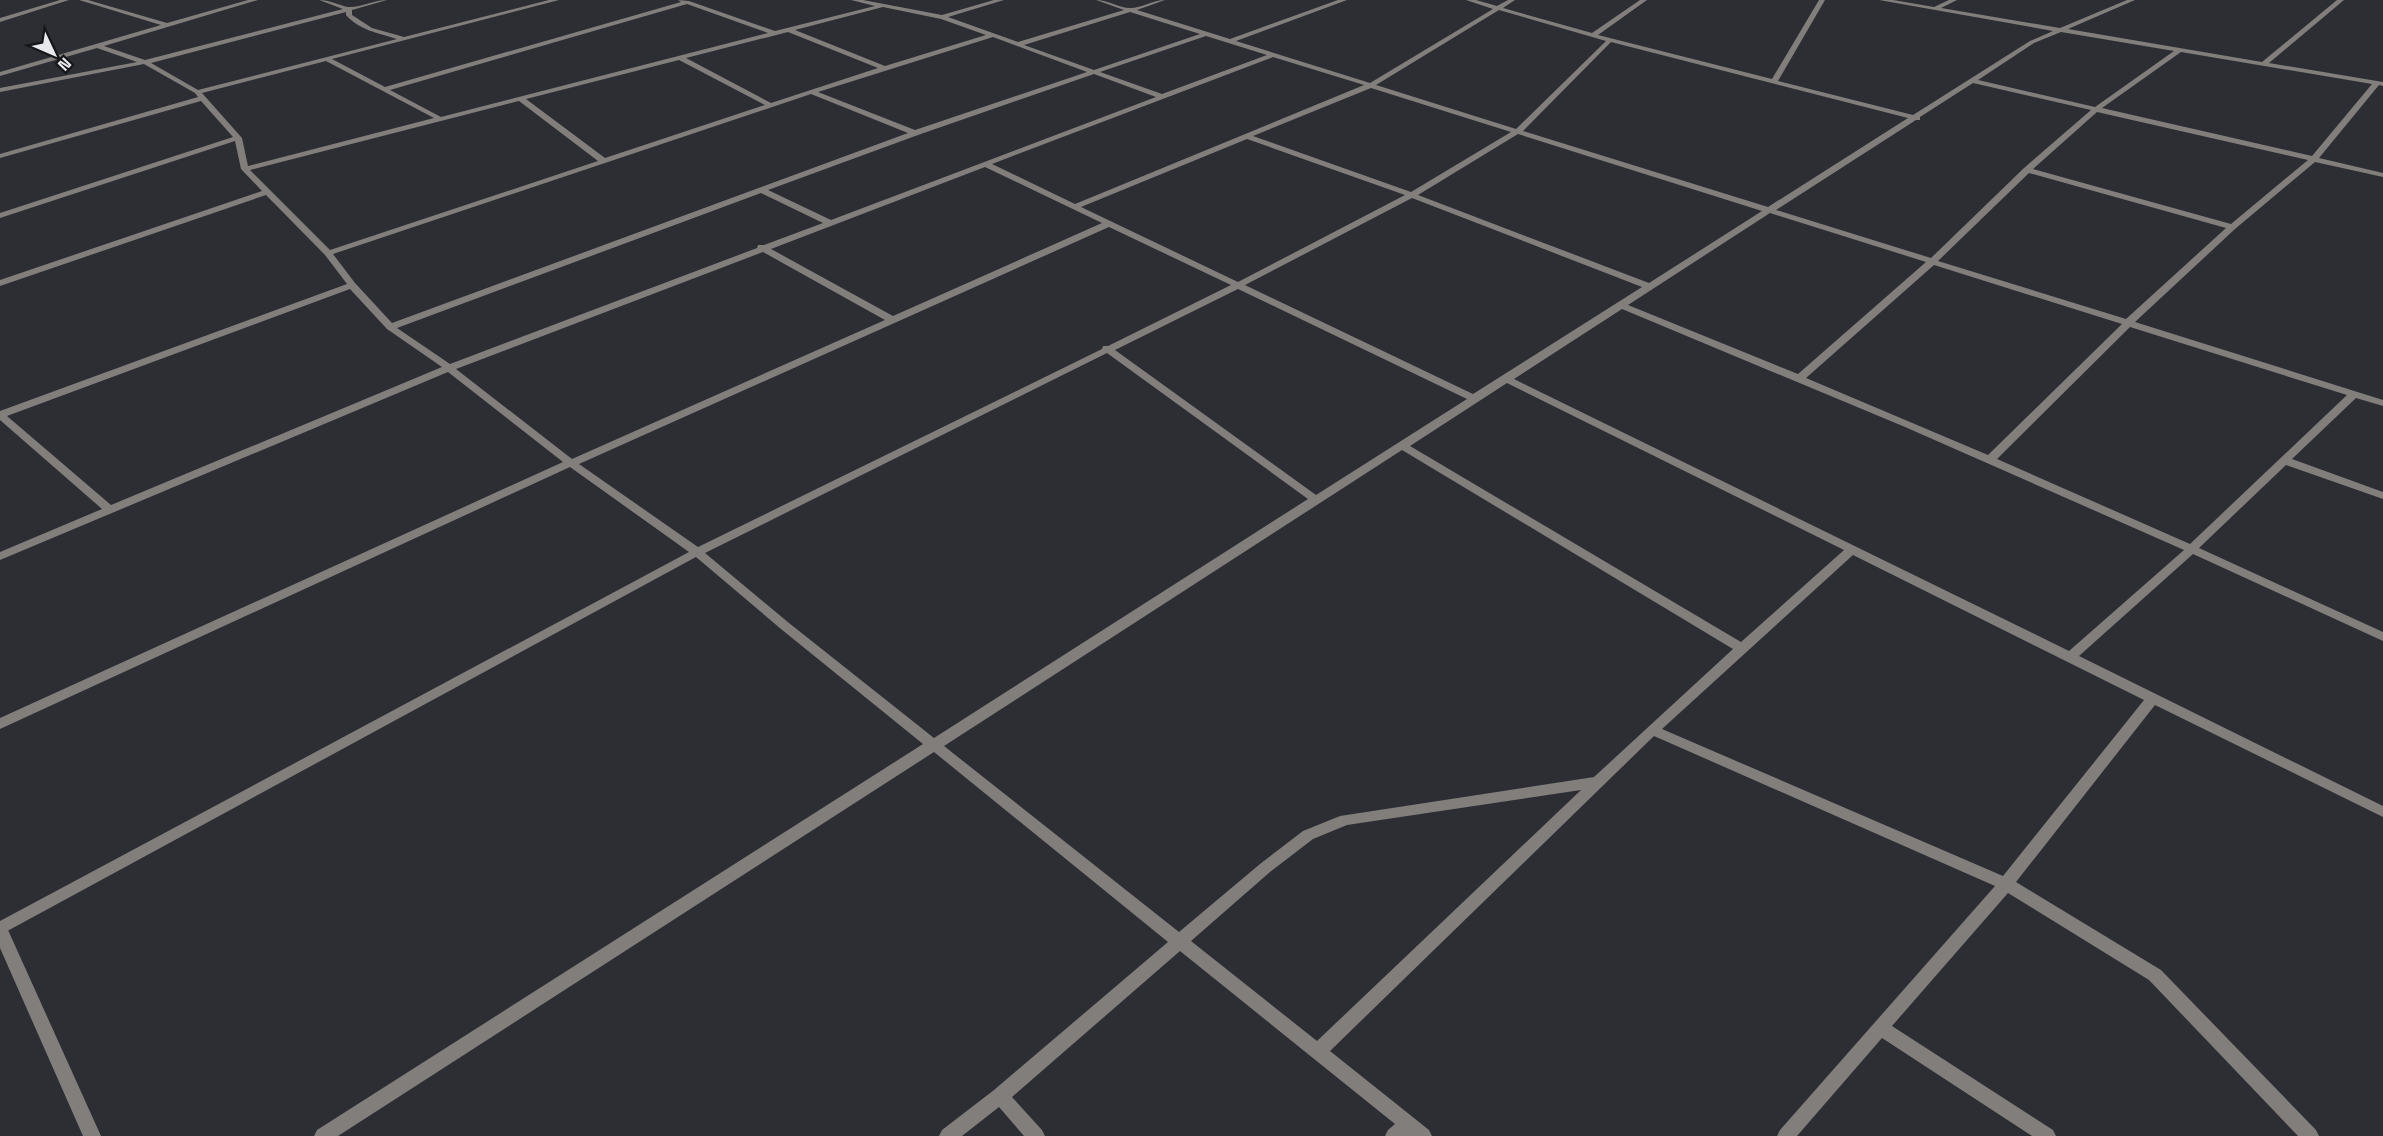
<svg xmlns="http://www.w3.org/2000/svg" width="2383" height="1136" font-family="'Space Grotesk',sans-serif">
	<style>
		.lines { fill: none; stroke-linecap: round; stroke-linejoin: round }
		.minor { fill: #817e7b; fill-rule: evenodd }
		.tertiary { fill: #817e7b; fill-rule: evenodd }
	</style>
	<rect width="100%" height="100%" fill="#2c2e34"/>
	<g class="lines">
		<g class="minor">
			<polygon points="60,0 69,0 0,22 0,18"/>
			<path d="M79 0H88L167 23 248 0H258L104 46 145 60 343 9 319 0C330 0 338 5 348 7 360 8 374 0 387 0L352 10V15L372 28 404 37 549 0H559L332 59 385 87 681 2 678 0 689 1 775 31 875 6 851 0H863L942 15 994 0H1004L948 17 1018 42 1124 10 1096 0C1108 0 1119 8 1130 8 1142 8 1153 0 1165 0L1137 10 1230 39 1338 0H1347L1236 41 1370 83 1493 9 1466 0H1476L1497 6 1508 0H1515L1503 8 1592 33 1640 0H1647L1598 35 1772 79 1819 0H1825L1778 81 1913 115 2030 41 2053 31 1879 0H1893L1934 7 1949 0H1957L1941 8 2060 28 2127 0H2135L2068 29 2262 62 2337 0H2344L2269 63 2383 82V86L2379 85 2319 158 2383 173V177L2315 162 2235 229 2135 322 2383 400V406L2356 398 2292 459 2383 492V499L2286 465 2199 548 2383 632V641L2193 554 2079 656 2383 806V817L2155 705 2016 882 2161 970 2316 1130 2319 1136H2298L2149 980 2008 893 1892 1026 2053 1130 2056 1136H2032L1882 1038 1797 1136H1777L1780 1130 1995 886 1654 736 1330 1051 1429 1130 1432 1136H1385L1388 1130 1395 1124 1180 951 1012 1097 1042 1130 1045 1136H1024L999 1107 962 1136H939L942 1130 994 1090 1168 942 934 752 338 1136H314L317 1130 923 744 781 629 696 557 0 935V921L689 552 570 467 0 729V718L563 462 448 372 0 560V552L102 509 0 420V411L347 284 325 255 266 195 0 286V280L262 191 241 169 235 141 0 218V213L233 137 201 101 0 158V154L198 97 195 93 144 64 0 92V88L137 62 97 48 0 76V72L161 25ZM687 4 768 33 441 117 390 90ZM883 7 941 19 986 35 885 66 795 30ZM1499 10 1606 41 1516 129 1376 85ZM346 12V15C359 30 378 33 397 39L198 90 151 63ZM1130 12 1200 34 1094 70 1024 45ZM788 32 878 68 771 103 686 58ZM2061 32 2174 51 2095 107 1978 80 2034 43ZM1206 36 1267 55 1162 94 1100 72ZM993 37 1087 72 915 130 818 92ZM1611 42 1908 118 1768 207 1523 131ZM2181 52 2372 84 2312 156 2102 108ZM1273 57 1364 85 1075 204 992 164ZM679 60 765 105 605 158 526 99ZM326 61 434 118 248 166 242 138 202 93ZM1094 74 1156 97 831 220 768 190 918 135ZM1973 83 2091 110 2024 168 1931 258 1776 210 1916 120H1920V117ZM1371 88 1511 132 1411 192 1253 136ZM811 94 908 133 392 323 355 283 333 254ZM519 101 598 161 330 250 250 170ZM2097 112 2308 160 2231 224 2033 169ZM1518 134 1762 211 1649 283 1418 195ZM1247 139 1405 195 1238 282 1081 207ZM985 167 1102 223 893 316 771 249ZM2029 173 2226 228 2126 319 1938 261ZM761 193 823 223 764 245H758L757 248 450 364 397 328ZM1412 198 1642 287 1473 394 1245 285ZM1770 213 1926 262 1798 374 1628 305ZM1109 227 1231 285 1108 346H1103L1102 349 698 547 579 464ZM763 252 885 320 572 459 456 369ZM1934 265 2122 324 1988 455 1806 378ZM350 289 387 329 442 367 111 505 7 416ZM1238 289 1467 399 1316 495 1115 350ZM1622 309 1905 427 2184 550 2069 651 1514 379ZM2130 327 2347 395 2190 544 1997 459ZM1107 353 1308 499 934 738 789 623 705 553ZM1507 383 1844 550 1741 642 1410 446ZM1402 450 1733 649 1594 777 1340 816 1303 831 1260 864 1179 932 944 746ZM1853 555 2144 700 2003 876 1662 729ZM1581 790 1317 1041 1191 941 1270 872 1313 839 1347 825Z"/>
		</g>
		<polygon class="tertiary" points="0,924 6,925 8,930 101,1136 83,1136 0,948"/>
	</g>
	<g transform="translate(54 54) rotate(134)" stroke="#161619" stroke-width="4.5" paint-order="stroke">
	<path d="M0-4.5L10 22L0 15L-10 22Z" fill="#e8e9ed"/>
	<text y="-9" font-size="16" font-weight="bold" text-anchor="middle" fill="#e8e9ed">N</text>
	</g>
</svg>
